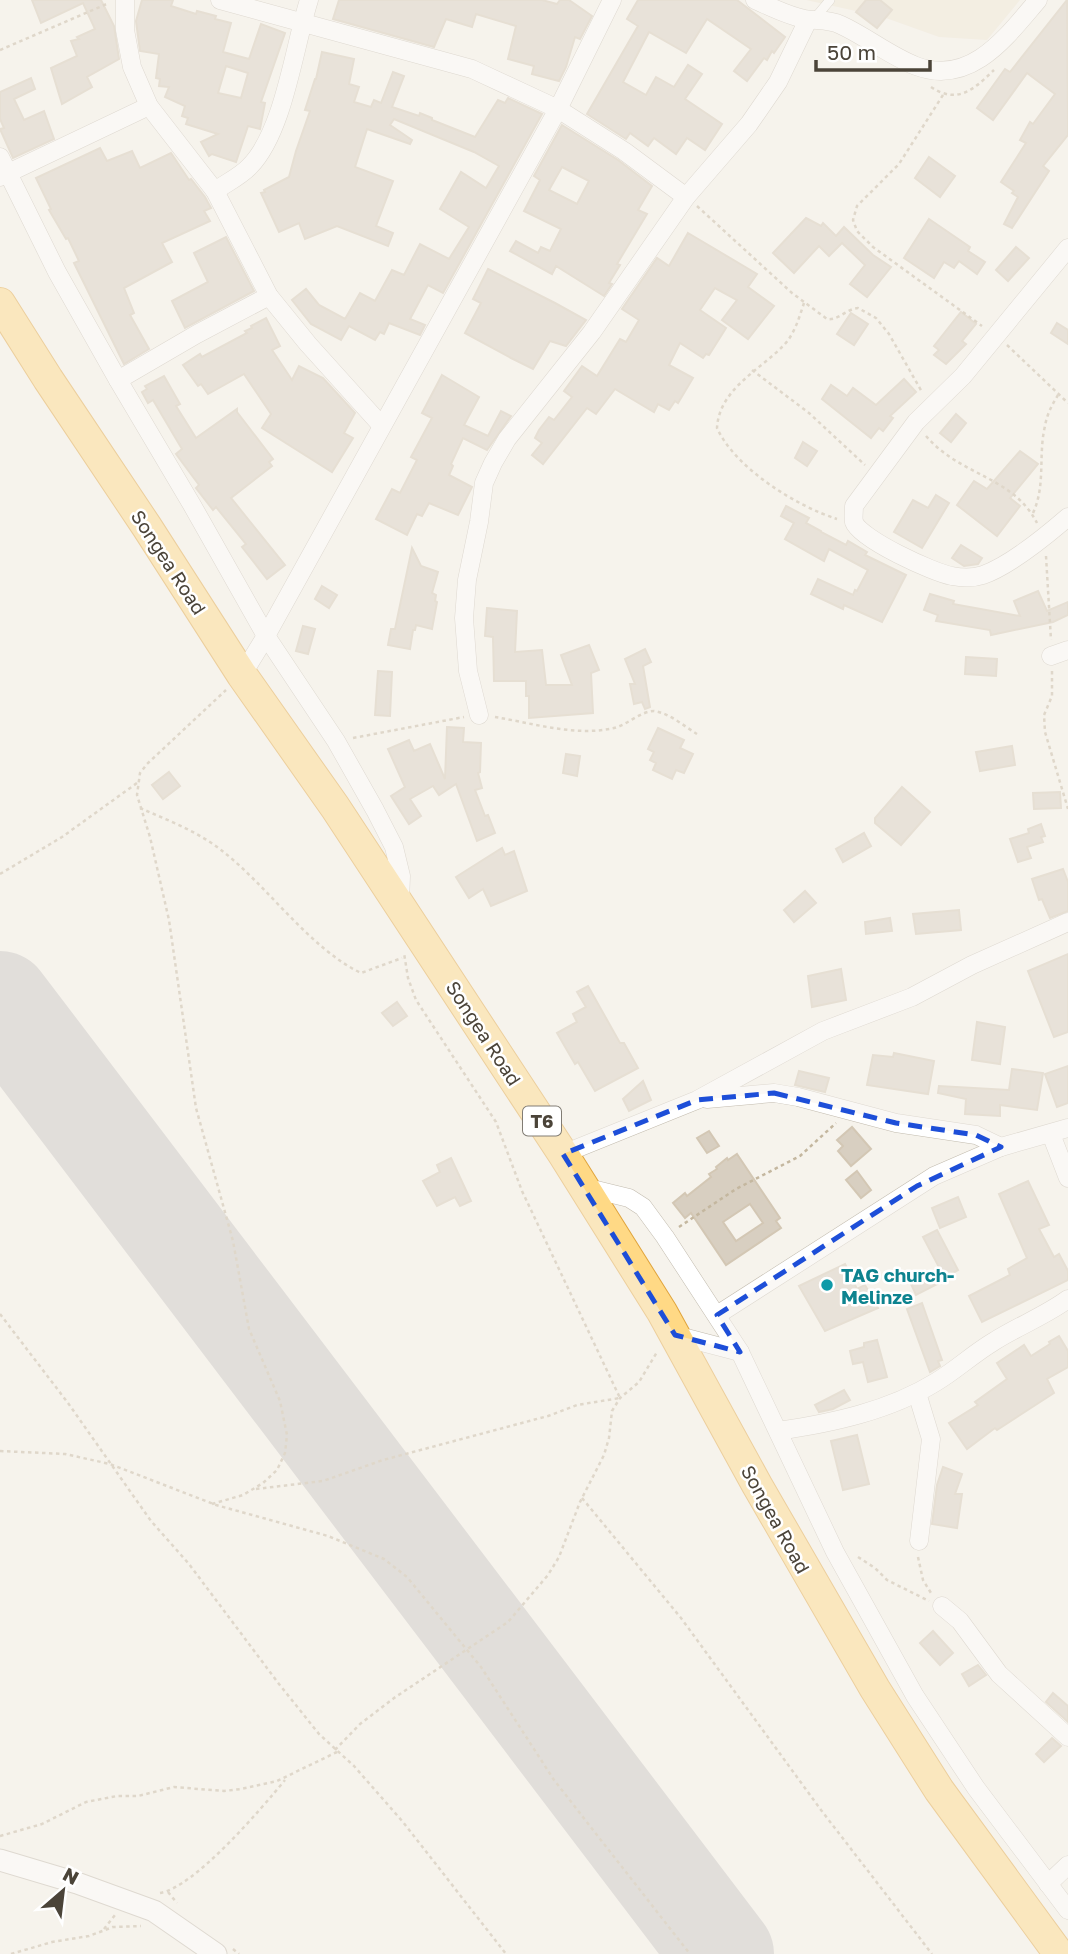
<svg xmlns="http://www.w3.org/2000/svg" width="1068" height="1954" font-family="'Golos Text',sans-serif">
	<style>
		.education { fill: #efe8d6 }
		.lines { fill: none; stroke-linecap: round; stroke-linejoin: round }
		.runway { stroke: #c8c6c3; stroke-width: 102 }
		.building { fill: #d8cfc1; stroke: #d3c7b4; stroke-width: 2; fill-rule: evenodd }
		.service-casing { stroke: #c2bbae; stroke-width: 10 }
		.minor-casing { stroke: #c2bbae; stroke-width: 19 }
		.tertiary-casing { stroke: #c2bbae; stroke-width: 23 }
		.trunk-casing { stroke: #e0a43c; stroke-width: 32 }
		.path { stroke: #c4b79f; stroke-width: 2.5; stroke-dasharray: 3.5 3.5; stroke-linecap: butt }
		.service { stroke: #fff; stroke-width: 9 }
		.minor { stroke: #fff; stroke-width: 18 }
		.tertiary { stroke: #fff; stroke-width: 21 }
		.trunk { stroke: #ffd985; stroke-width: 30 }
		.marked { fill: none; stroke: #1d4ed8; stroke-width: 5; stroke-dasharray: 14 9; stroke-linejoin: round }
		.culture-dot { fill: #0f9aa8; stroke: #fff; stroke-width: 2.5 }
		.labels { text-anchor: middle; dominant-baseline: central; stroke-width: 5; stroke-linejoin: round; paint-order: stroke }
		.shield { fill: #fff; stroke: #817c74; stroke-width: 2 }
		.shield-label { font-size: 18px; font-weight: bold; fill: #4b4439 }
		.street-label { font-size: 19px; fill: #4b4439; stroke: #fff }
		.culture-label { font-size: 19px; font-weight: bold; fill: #0d838f; stroke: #fff; text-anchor: start }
	</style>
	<rect width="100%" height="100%" fill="#f6f3ec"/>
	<polygon class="education" points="806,0 1020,0 987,40 939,37 883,17"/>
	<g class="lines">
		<polyline class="runway" points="0,1002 723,1954"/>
	</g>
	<g class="building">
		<polygon points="32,0 101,0 114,26 119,59 87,77 92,87 62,104 51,68 77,56 71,41 79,39 77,37 95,29 83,3 41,23"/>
		<path d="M142 0H173L171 6 196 14 197 11 216 16 215 19 231 23 223 52 249 59 261 24 285 33 261 102 265 103 260 129 248 126 236 162 212 154 209 156 201 142 218 134 186 124 188 118 182 116 185 106 165 97 169 87 159 86 160 79 156 78 159 54 140 51 136 21ZM226 66 248 73 241 98 218 93Z"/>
		<polygon points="339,0 542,0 557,4 560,0 569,0 592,16 580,39 575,37 566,67 559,81 532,74 534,66 508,59 516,26 476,14 472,27 446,19 434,47 333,19"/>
		<polygon points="638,0 737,0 785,37 774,53 772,51 767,60 764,58 747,81 734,71 751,49 707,19 686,53 649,32 623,82 646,95 656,77 674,87 688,65 702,74 685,99 722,124 705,150 687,138 676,154 654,138 648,146 630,133 626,139 587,114 638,26 627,19"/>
		<polygon points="866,0 880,0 892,10 877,28 856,12"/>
		<polygon points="1067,0 1068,135 1043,166 1049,171 1012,228 1004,224 1018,197 1012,193 1014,191 1001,182 1026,143 1020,140 1030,122 1033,124 1055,94 1027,73 993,120 977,108 1005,69 1010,72"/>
		<polygon points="322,52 354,59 349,84 359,87 354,102 371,107 374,100 381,103 393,72 404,76 392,107 419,116 420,113 432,118 432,120 475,137 498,100 505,103 508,98 542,114 443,293 428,285 410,319 425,325 420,335 389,323 384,334 380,332 375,340 349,326 341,340 311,324 292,300 306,289 319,305 345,319 360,293 375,301 392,270 404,275 420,244 449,259 469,227 440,209 461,172 486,188 499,166 474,152 394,119 390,125 412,140 410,144 367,129 355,167 393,181 376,226 393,233 388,246 337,226 305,239 299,223 279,232 261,193 265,192 264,190 289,177 296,151 310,111 305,110 315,79 316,79"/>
		<polygon points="31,78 35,89 14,99 24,120 44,111 54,139 13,158 0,129 4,128 0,119 0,92"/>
		<path d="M562 125 618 160 652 186 638 210 647 214 617 264 620 265 609 283 612 284 604 296 556 266 552 274 510 251 516 241 538 253 541 247 550 251 561 229 524 211 540 180 534 176ZM562 167 589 181 577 204 549 190Z"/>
		<polygon points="100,148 107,161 132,151 140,168 171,153 189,180 191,179 205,197 211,208 204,211 210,221 162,243 172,262 124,288 134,313 130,315 149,349 124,364 74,263 79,261 68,238 66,239 49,210 51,209 36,178"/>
		<polygon points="929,157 955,176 940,197 915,178"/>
		<polygon points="806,218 821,226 823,223 836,236 844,227 873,255 891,267 867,297 850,284 865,265 842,243 829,256 819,246 794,273 773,253"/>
		<polygon points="929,219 970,247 968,251 985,262 977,274 959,261 954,268 944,262 934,278 904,258"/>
		<polygon points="688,233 757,274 748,287 774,306 748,339 722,320 737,300 715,288 700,310 726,328 709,355 706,354 703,358 680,343 669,365 693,378 678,403 675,401 669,410 658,404 654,412 615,389 596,414 587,408 543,464 532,455 542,443 535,438 539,430 549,417 554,420 572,397 564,391 582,366 597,376 620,339 626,342 639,320 622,309 657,258 669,266"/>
		<polygon points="226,237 254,291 185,328 172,301 208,282 194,253"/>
		<polygon points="1016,247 1029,258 1008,281 996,270"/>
		<polygon points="488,269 555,303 586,320 566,346 550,341 533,369 511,358 465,333 481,303 473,299"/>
		<polygon points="961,312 976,324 962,341 966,344 946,364 934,355 939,350 934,346"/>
		<polygon points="851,313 868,324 854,345 837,334"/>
		<polygon points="266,318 280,346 272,350 292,380 299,366 323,378 355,413 344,433 353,438 332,472 262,428 271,414 244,374 208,394 201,384 198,386 183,365 200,354 202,357 247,333 245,331 252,328 251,326"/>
		<polygon points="1057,323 1068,330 1068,344 1051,333"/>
		<polygon points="442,375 479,397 464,425 488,436 501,411 511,416 487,450 463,438 451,464 453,466 449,475 472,487 458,515 429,503 422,516 417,514 407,535 376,519 392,489 400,493 417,460 411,457 432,418 422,413"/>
		<polygon points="164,376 180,404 176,406 196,438 237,409 237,412 273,459 269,462 272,466 231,498 285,565 267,579 242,547 246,544 216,507 213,510 196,488 199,485 176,454 182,449 153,400 148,403 142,392 147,389 145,386"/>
		<polygon points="904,379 916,392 890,416 893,418 883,431 879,428 871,438 822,399 831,385 847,396 853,388 876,405"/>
		<polygon points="956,414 966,423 951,442 940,433"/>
		<polygon points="803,442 817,451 807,466 795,458"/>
		<polygon points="1020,451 1038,464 1010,498 1020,506 997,536 957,505 974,481 987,489"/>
		<polygon points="936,495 949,503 922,548 894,532 913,500 928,508"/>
		<polygon points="786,506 809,518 806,523 821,531 821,532 846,545 848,541 867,552 865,555 906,575 882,622 844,605 843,609 811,594 818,579 853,595 855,590 857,591 868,570 829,549 824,561 785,539 794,523 781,516"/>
		<polygon points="961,545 982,558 978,564 964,566 952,558"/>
		<polygon points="412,548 421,566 438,572 432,593 436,595 435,601 437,602 432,629 416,625 415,630 413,630 410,649 388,645 391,629 395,629"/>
		<polygon points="322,586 337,595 329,608 315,599"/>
		<polygon points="1038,591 1047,611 1068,602 1068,615 1053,622 991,635 990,630 936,621 938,615 924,610 930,594 954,601 953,604 1020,616 1014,601"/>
		<polygon points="487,608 517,611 515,652 542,650 546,685 572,685 561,655 589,645 599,670 591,673 593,713 529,718 529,696 526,696 526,681 494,681 493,637 485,636"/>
		<polygon points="303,626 315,629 308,654 296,651"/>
		<polygon points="645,649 651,662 643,666 650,707 645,709 642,702 634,704 630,684 635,684 625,659"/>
		<polygon points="966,657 997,659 996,676 965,674"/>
		<polygon points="378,671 392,672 390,716 375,715"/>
		<polygon points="447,727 464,728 463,742 481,743 480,772 478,773 482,788 475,790 485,816 488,815 495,833 477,841 456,784 439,795 433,786 410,799 421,816 409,824 391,796 405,787 388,749 409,740 414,751 430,744 445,779"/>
		<polygon points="658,728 684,740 680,748 693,754 684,773 676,770 672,779 653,770 656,763 650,760 654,752 648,749"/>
		<polygon points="1012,746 1015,765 980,771 976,752"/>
		<polygon points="566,754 580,756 577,776 563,773"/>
		<polygon points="169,772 180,786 163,799 152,785"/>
		<polygon points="902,787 930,812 901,845 875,823 875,818"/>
		<polygon points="1060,792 1061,808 1034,809 1033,793"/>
		<polygon points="1041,824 1045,836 1041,837 1043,842 1027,847 1031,858 1018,862 1010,839 1029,833 1028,829"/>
		<polygon points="864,833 871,846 843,862 836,849"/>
		<polygon points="502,848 505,855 514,851 527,891 491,906 483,889 469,898 456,877"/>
		<polygon points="1063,869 1068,882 1068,911 1050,918 1042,899 1039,900 1032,879"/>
		<polygon points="805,891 816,903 794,922 784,910"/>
		<polygon points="959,910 961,930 916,934 913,914"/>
		<polygon points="890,918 892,931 866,934 865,922"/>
		<polygon points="1068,954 1068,1032 1054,1037 1028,971"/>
		<polygon points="841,969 846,1000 812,1007 808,976"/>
		<polygon points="588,986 620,1043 624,1043 638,1068 595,1091 578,1062 575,1064 557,1033 577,1022 573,1014 586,1007 577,992"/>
		<polygon points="397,1002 407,1016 393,1026 382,1013"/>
		<polygon points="977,1022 1005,1027 1000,1064 972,1060"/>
		<polygon points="894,1053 934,1061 928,1094 867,1085 873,1055 893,1057"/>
		<polygon points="1068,1066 1068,1103 1057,1107 1045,1074"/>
		<polygon points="1012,1069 1043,1073 1037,1110 1000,1105 1000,1116 965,1114 966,1099 938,1093 939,1086 1009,1090"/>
		<polygon points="799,1071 829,1078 825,1092 795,1085"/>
		<polygon points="643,1081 651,1100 629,1111 623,1099"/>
		<polygon points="852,1127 871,1149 851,1166 838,1151 843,1146 837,1140"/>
		<polygon points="709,1131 719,1146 707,1153 697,1138"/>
		<path d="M737 1154 780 1218 776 1221 781 1228 726 1265 691 1213 685 1218 673 1203 685 1193 687 1196 711 1177 709 1174 717 1169 716 1167 727 1158 728 1160ZM750 1204 763 1223 736 1241 723 1222Z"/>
		<polygon points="451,1158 471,1201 460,1206 455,1197 437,1206 423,1181 440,1172 437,1165"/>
		<polygon points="857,1171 871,1190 861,1198 846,1180"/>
		<polygon points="1028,1181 1049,1225 1039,1229 1054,1257 1059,1254 1068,1271 1068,1280 982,1322 969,1296 1010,1275 1008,1269 1027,1258 999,1194"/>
		<polygon points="958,1197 966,1217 940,1228 932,1208"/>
		<polygon points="937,1230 958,1270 947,1276 949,1278 916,1295 911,1284 940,1269 923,1237"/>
		<polygon points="845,1264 857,1289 865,1285 878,1308 825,1331 799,1286"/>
		<polygon points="922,1303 942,1360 938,1361 940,1366 930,1372 907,1309"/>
		<polygon points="1059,1336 1068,1351 1068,1367 1047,1379 1054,1393 997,1430 995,1428 967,1449 949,1423 978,1405 975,1402 1007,1379 997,1363 1024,1345 1031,1356 1050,1344 1049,1342"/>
		<polygon points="877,1340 887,1377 868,1382 863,1362 853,1364 850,1351 864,1347 864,1343"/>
		<polygon points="844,1390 850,1400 833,1409 819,1412 815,1405"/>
		<polygon points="857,1435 869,1484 843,1490 831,1441"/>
		<polygon points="943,1467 962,1474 955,1494 962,1494 957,1528 932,1524 937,1485"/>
		<polygon points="933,1631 953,1653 940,1665 920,1643"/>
		<polygon points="978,1665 986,1675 969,1686 962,1674"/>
		<polygon points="1053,1693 1068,1706 1068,1722 1046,1702"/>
		<polygon points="1052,1738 1061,1746 1044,1762 1036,1754"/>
	</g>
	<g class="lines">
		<g class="service-casing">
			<polyline id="service" points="815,18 830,0"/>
		</g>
		<g class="minor-casing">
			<g id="minor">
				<polyline points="125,0 125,30 132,67 149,106 215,191 269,296 308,344 381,425"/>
				<polyline points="220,0 472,69 558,109 624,151 686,197"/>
				<path d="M755 0C771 7 788 16 805 19 818 21 828 19 841 25 867 37 890 56 916 66 971 87 1007 36 1038 0"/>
				<polyline points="0,157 57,272 118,380 192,505 266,636 336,741 375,810 394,847 401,876 400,901"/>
				<polyline points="0,177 149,106"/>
				<path d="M215 191C226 183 241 176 250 166 284 131 294 47 309 0"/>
				<path d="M1068 248 963 376 916 422 854 506C854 511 853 518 854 522 860 539 934 573 952 576 962 578 974 578 983 575 1011 565 1046 536 1068 517"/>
				<polyline points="118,380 197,334 269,296"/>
				<polyline points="1051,656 1068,650"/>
				<polyline points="242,675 266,636 558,109 612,0"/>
				<polyline points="479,715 468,671 464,618 467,580 479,522 484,483 493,463 507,439 592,332 686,197 749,124 778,82 808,20"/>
				<polyline points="707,1099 774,1093 798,1097 896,1123 976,1135 1001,1147"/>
				<polyline points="1051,1134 1068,1178"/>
				<polyline points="563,1154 697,1100 823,1031 912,997 972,965 1068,922"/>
				<polyline points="584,1187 629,1198 643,1207 665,1237 740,1352 835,1552 915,1696 976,1788 1068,1910"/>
				<polyline points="717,1315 934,1176 1001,1147 1068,1128"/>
				<polyline points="675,1335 740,1352"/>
				<polyline points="917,1393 931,1439 919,1541"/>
				<path d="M778 1431C832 1423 889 1411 936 1382 956 1370 973 1354 993 1342 1018 1326 1045 1316 1068 1299"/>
				<polyline points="942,1606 960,1621 999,1674 1068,1737"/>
				<polyline points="1048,1884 1068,1865"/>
			</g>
		</g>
		<g class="tertiary-casing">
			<polyline id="tertiary" points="0,1860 77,1883 154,1911 216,1954"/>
		</g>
		<g class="trunk-casing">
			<polyline id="trunk" points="0,303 48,379 147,527 242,675 335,807 563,1154 662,1312 757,1485 875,1689 939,1790 1059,1954"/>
		</g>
		<g class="path">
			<polyline points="0,50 109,3"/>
			<path d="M931 87C958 105 974 89 994 70"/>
			<polyline points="943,95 899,164 857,206 853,220 857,231 873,247 982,326"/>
			<path d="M697 206 792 293 827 319C838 321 846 309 858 308L876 318 889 334 922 392"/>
			<path d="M804 303C799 318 794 336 782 347 758 371 719 390 717 428 735 468 796 506 837 519"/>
			<polyline points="1007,345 1068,403"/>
			<polyline points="752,370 809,413 865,465"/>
			<path d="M926 436C960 476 1013 476 1037 523"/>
			<path d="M1033 513C1046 485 1038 455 1045 426 1047 414 1052 405 1058 395"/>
			<polyline points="1046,556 1051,640"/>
			<polyline points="1052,671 1052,696 1044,715 1045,732 1068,809"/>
			<path d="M495 717C532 723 576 737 614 728 627 725 641 711 654 711 669 713 684 726 697 734"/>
			<polyline points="353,738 464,717"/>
			<path d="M140 808C167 820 197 831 221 850 267 885 309 948 361 973L402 958"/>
			<polyline points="0,874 62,837 137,783"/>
			<polyline points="679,1227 736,1189 800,1156 836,1123"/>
			<polyline points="0,1314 68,1403 151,1521 189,1564 279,1684 319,1734 354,1766 403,1822 506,1954"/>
			<polyline points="0,1451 65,1454 110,1464 216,1505 328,1536 384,1559 407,1577 481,1667 554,1780 690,1954"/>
			<polyline points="256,1489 323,1481 383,1460 548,1416 577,1405 620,1398 522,1191 496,1122 416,1000 408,978 404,953"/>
			<polyline points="582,1498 681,1618 821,1810 932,1954"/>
			<polyline points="212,1504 243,1495 263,1483 277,1470 285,1453 287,1435 280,1401 249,1329 233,1241 196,1108 169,920 150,837 137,795 140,773 147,764 226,690"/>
			<polyline points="858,1557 875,1568 887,1580 929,1601"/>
			<polyline points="918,1557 923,1580 931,1593"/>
			<polyline points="335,1750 360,1724 394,1698 508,1622 548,1575 559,1557 580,1502 604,1455 609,1438 612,1411 620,1398 639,1382 657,1352"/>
			<polyline points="0,1836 42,1824 86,1802 117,1796 138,1796 174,1787 224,1791 241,1789 277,1781 337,1752"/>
			<polyline points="168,1892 177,1903"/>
			<path d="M160 1893C195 1887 261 1809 285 1780"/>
			<polyline points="104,1929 115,1915"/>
			<polyline points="233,1949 239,1954"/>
			<polyline points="11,1954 52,1942 89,1936 113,1927 141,1926"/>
		</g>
		<use href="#service" class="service"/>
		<use href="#minor" class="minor"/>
		<use href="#tertiary" class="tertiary"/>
		<use href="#trunk" class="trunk"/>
	</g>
	<path d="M0 0H1068V1954H0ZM774 1093 896 1123 976 1135 1001 1147 917 1186 717 1315 740 1352 675 1335 563 1154 697 1100Z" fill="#f6f3ec" fill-opacity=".55" fill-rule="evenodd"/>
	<path class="marked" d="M774 1093 896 1123 976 1135 1001 1147 917 1186 717 1315 740 1352 675 1335 563 1154 697 1100Z"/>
	<circle class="culture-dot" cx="827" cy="1285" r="7"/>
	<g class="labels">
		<rect class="shield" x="523" y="1106.5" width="38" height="29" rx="5"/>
		<g class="shield-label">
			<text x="542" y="1121">T6</text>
		</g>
		<g class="street-label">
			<text transform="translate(169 562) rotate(57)">Songea Road</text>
			<text transform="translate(484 1033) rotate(57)">Songea Road</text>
			<text transform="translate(776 1519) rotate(61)">Songea Road</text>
		</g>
		<g class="culture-label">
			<text x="841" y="1274">TAG church-<tspan x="841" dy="22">Melinze</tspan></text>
		</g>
	</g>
	<g transform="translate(63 1891) rotate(28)" stroke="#ffffff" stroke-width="5" paint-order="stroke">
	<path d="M0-5L12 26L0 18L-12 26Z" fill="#4b4439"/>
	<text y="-10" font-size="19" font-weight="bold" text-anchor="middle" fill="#4b4439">N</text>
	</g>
	<path d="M816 60v10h114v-10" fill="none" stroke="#4b4439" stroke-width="3.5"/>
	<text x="827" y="60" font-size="21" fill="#4b4439" stroke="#ffffff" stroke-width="5" paint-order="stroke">50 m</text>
</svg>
